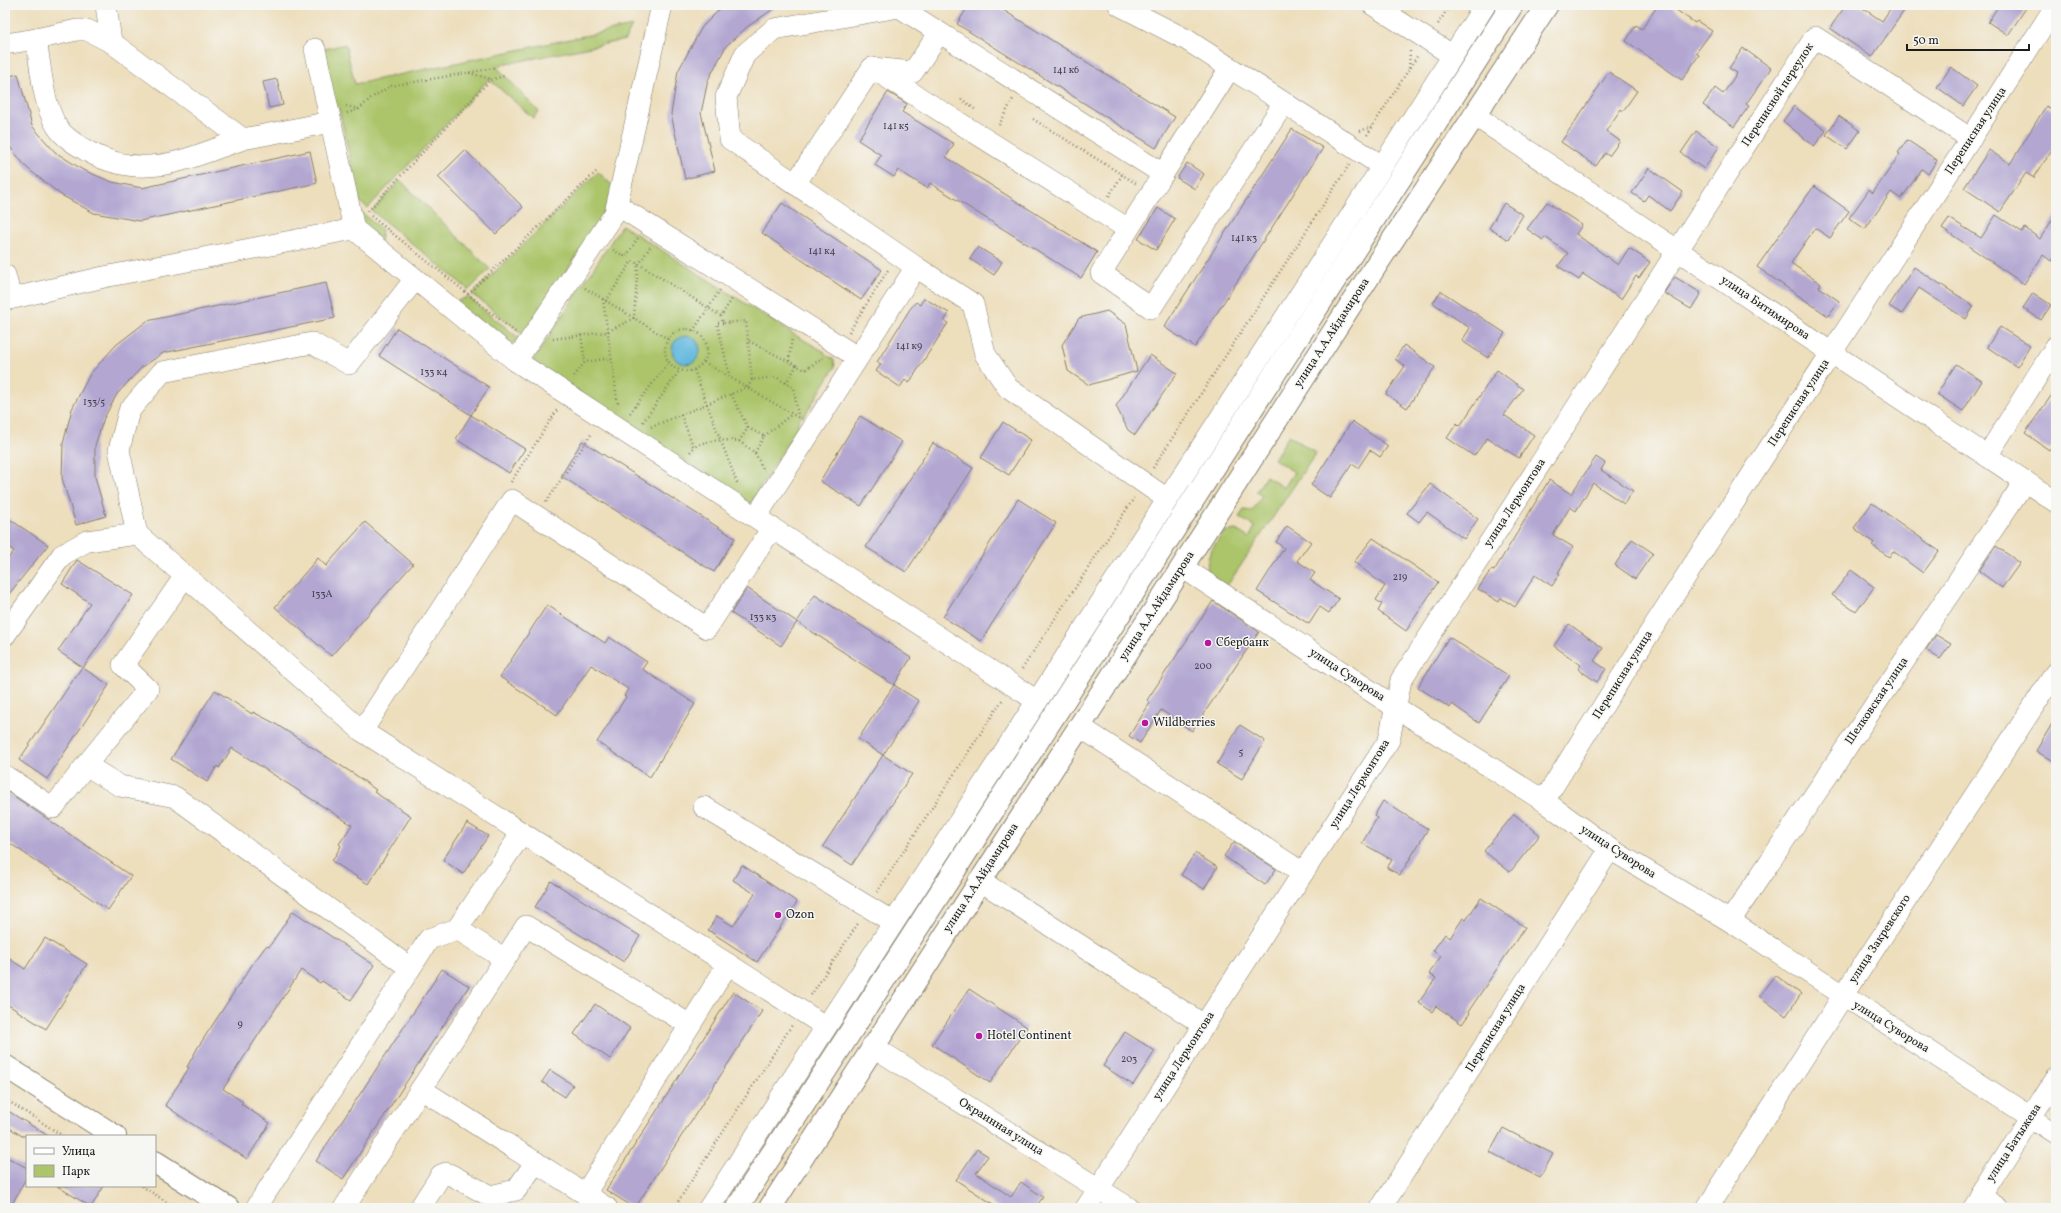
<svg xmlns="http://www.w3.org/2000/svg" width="2061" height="1213" font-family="Vollkorn,serif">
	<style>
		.green { fill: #acc56b; stroke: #647044 }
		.water { fill: #61b8de; stroke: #3e6a7d }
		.building { fill: #b3a7d2 }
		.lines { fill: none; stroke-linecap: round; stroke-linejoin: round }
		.minor-casing { stroke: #847d6c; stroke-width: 22 }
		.major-casing { stroke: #847d6c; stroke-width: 24 }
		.path { stroke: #847d6c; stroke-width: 2.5; stroke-dasharray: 1 3; stroke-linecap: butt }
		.minor { stroke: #fff; stroke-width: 21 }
		.major { stroke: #fff; stroke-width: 22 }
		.poi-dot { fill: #b5179e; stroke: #f6f6f2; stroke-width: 1.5 }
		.labels { text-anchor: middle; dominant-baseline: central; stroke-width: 3; stroke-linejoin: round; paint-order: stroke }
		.number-label { font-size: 10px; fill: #423f4a }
		.street-label { font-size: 12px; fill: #1c1c1c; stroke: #f6f6f2 }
		.poi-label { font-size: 12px; fill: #1c1c1c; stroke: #f6f6f2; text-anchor: start }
	</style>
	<rect width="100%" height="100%" fill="#f6f6f2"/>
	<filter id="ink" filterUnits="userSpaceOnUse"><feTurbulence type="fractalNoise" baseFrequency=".025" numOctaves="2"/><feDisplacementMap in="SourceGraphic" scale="8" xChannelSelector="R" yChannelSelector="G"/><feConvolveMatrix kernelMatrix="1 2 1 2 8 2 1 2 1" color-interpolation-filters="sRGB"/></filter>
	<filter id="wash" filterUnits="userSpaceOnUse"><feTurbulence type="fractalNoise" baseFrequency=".012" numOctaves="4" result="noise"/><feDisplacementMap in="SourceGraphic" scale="16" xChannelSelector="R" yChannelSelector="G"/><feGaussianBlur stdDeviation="0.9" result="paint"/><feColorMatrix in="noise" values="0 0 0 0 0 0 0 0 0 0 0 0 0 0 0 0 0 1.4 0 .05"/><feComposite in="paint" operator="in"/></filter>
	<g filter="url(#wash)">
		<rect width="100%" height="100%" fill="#eddebc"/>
		<g class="green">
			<polygon points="632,26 625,40 496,66 539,112 533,118 489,79 368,208 360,202 339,109 334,103 321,50 345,44 355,84"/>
			<polygon points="598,172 614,187 602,217 524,335 472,294"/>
			<polygon points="400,180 490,269 469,290 372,211"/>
			<polygon points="357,208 382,230 380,242 363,223"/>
			<polygon points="622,225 795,335 825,352 824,353 834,360 835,367 803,418 802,414 797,424 799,425 753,498 754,502 752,504 532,362"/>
			<polygon points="468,297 520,339 511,344 455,302"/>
			<path d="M1289 435 1316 453 1227 586 1208 573C1205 555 1214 546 1224 532L1236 530 1249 538 1255 527 1239 517 1244 510 1252 511 1262 496 1256 492 1266 476 1284 488 1294 472 1274 459Z"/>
		</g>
		<circle class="water" cx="686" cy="350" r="14"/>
		<g id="blocks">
			<g class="building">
				<polygon points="724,5 779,5 747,27 726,46 708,80 701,113 715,171 685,179 671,114 678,71 702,27"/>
				<polygon points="969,5 995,5 1175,117 1156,148 957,24"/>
				<polygon points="1658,5 1669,5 1695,23 1697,21 1712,31 1696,53 1699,55 1682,80 1626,41 1636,25 1642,29"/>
				<polygon points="1846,5 1858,5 1882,21 1893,5 1908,5 1872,57 1830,28"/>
				<polygon points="1999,5 2028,5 2008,35 1988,22"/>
				<polygon points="1743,48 1771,68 1746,104 1749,106 1734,127 1703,105 1715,88 1723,94 1737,73 1729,68"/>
				<polygon points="1951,67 1977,86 1963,106 1937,87"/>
				<polygon points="1609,72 1637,91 1623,111 1621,109 1606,131 1620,141 1609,156 1605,153 1596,166 1561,142"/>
				<polygon points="18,74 32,126 55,152 83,170 112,182 142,188 310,151 317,183 140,221 94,213 61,195 27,168 5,141 5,77"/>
				<polygon points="277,79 283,105 269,108 263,82"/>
				<polygon points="888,92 907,104 902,112 954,144 946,157 1097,252 1081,278 930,183 927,188 898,170 894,177 875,165 881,155 858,140"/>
				<polygon points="1794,106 1826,131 1814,146 1783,121"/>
				<polygon points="2046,106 2056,112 2056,143 2034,178 2026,173 2000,212 1964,188 1989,150 2010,164"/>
				<polygon points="1839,116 1860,131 1847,149 1826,135"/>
				<polygon points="1292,129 1323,148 1195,347 1164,327"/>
				<polygon points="1696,131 1719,147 1704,169 1681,153"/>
				<polygon points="1907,140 1937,160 1928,174 1922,169 1901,199 1891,192 1865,229 1849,218 1869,190 1873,193 1900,154 1898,153"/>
				<polygon points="465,150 523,207 496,234 438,177"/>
				<polygon points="1187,163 1204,174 1195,189 1177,178"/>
				<polygon points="1649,168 1683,192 1670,211 1648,195 1644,201 1632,193"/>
				<polygon points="1814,186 1849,211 1830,238 1815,228 1791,263 1821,284 1819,287 1839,301 1828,316 1757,267"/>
				<polygon points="1547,202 1582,225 1576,234 1618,265 1629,248 1650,262 1639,278 1636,276 1621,299 1583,274 1579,280 1558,266 1568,253 1545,237 1543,240 1527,229"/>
				<polygon points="782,203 882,270 861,300 762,233"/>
				<polygon points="1504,203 1523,215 1508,240 1489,228"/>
				<polygon points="1158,208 1175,219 1156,250 1138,239"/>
				<polygon points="2056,214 2056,253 2051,261 2043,255 2024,284 1942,228 1949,218 1981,238 1996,215 2022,232 2025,228 2040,239"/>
				<polygon points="978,247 1002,262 994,275 970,259"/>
				<polygon points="1914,267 1974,306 1966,319 1919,288 1902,314 1889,306"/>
				<polygon points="1675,277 1701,293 1691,309 1664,293"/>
				<polygon points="326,283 335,318 163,353 141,368 117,394 104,418 95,445 95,477 106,516 76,525 62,478 63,444 72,409 90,374 116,345 147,321"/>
				<polygon points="1441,291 1505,333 1488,358 1462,341 1470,328 1433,303"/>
				<polygon points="2033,293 2051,305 2041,320 2023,308"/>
				<polygon points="924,298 949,313 944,321 948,323 909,383 905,380 900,387 876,371 881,364 877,362 910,309 916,302 920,305"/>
				<polygon points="1107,311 1126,324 1137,371 1089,385 1068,371 1062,345 1079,318"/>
				<polygon points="2000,327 2030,346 2017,367 1987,347"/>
				<polygon points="397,328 489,387 471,415 379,356"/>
				<polygon points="1404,345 1435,367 1407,408 1386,394 1405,366 1395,359"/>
				<polygon points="1150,355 1177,373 1135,435 1128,430 1116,406"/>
				<polygon points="1956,364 1982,381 1963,411 1937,394"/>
				<polygon points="1497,370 1523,389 1504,415 1534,435 1519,458 1487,438 1474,456 1447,438 1457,423 1460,426"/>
				<polygon points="2056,389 2056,441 2049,450 2025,433"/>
				<polygon points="471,415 525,449 509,473 456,439"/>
				<polygon points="860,416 902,442 861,506 820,481"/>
				<polygon points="1352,421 1388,446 1380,457 1370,450 1358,468 1352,464 1330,498 1311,485"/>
				<polygon points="1003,422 1031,440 1009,475 981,458"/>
				<polygon points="582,441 735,538 714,572 561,476"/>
				<polygon points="933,443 973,468 906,572 866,547"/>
				<polygon points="1596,457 1605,463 1601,470 1633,491 1624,504 1593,483 1576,511 1570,507 1553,535 1573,547 1558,573 1560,574 1552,586 1535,575 1515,607 1501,598 1499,602 1478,589 1491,570 1494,571 1549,480 1571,494"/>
				<polygon points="1430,484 1478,519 1464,539 1427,512 1419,522 1407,513"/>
				<polygon points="1018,499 1056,523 981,641 943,617"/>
				<polygon points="1872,503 1939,551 1923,573 1893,551 1889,557 1872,545 1874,543 1854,528"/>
				<polygon points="5,516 48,545 5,599 5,562 14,551 5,545"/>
				<polygon points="365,522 413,564 331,656 275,607 318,558 326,566"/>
				<polygon points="1287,526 1311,542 1297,561 1315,573 1310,580 1339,599 1329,613 1320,607 1309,624 1257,591 1284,548 1276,542"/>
				<polygon points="1373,538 1438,582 1406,631 1378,611 1382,604 1376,600 1385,586 1354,562"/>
				<polygon points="1632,539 1653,553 1635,579 1615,565"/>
				<polygon points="1996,546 2020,563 2002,588 1979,571"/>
				<polygon points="77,560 133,595 83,668 109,685 47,779 19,760 82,667 58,651 90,603 62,584"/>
				<polygon points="1851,570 1874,587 1856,612 1832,595"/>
				<polygon points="747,588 797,622 781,646 731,613"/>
				<polygon points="815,595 911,658 894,685 797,622"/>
				<polygon points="1213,601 1259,632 1192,731 1161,710 1140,743 1129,736 1150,703 1147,700"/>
				<polygon points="547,605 605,643 609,637 647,662 642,669 695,704 650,777 597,742 626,697 624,696 628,689 591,665 557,715 500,677"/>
				<polygon points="1569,624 1603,648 1594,661 1606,669 1597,682 1578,669 1581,665 1554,646"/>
				<polygon points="1936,635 1951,644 1940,659 1926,650"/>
				<polygon points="1449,637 1509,676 1479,723 1452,704 1450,708 1418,687"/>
				<polygon points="894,685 919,701 883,755 858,739"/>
				<polygon points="215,690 252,714 253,712 274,723 357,776 376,790 374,792 411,816 368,884 332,861 341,846 339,844 352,825 232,748 219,768 217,766 207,782 171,759"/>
				<polygon points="2056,717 2056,763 2036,751"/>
				<polygon points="1240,725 1265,741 1242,779 1217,764"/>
				<polygon points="883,755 912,774 852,865 823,846"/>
				<polygon points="5,790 131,876 108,910 5,840"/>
				<polygon points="1383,801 1428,829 1400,875 1387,868 1392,860 1362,843 1377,818 1374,816"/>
				<polygon points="1514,814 1540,835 1510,872 1484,851"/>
				<polygon points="467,823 488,836 463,874 443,860"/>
				<polygon points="1234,842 1276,869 1265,885 1224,856"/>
				<polygon points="1195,853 1217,867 1204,889 1181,875"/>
				<polygon points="742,865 797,902 757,962 708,930 717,916 733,926 755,894 733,880"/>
				<polygon points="551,881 640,936 624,962 535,907"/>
				<polygon points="1481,898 1525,927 1468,1012 1470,1013 1462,1024 1436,1006 1432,1012 1419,1002 1436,978 1429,974 1441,956 1433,951 1445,934 1450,938 1463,918 1466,920"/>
				<polygon points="293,911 374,965 351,1000 322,981 320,983 301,970 223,1089 243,1102 241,1104 270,1123 247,1159 186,1120 165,1105 189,1068 187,1067 198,1047 252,965 266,946 269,947"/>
				<polygon points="45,938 87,964 46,1029 5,1003 5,956 25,969"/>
				<polygon points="442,969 469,986 343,1179 316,1161"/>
				<polygon points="1775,975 1801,994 1786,1016 1759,996"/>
				<polygon points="969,989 1027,1027 990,1083 932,1044"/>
				<polygon points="733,992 762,1011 635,1208 606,1190"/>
				<polygon points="595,1004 630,1028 610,1059 574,1034"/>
				<polygon points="1125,1032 1155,1051 1133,1085 1103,1066"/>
				<polygon points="550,1070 573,1085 565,1097 542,1082"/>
				<polygon points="5,1109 48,1136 22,1136 5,1125"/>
				<polygon points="1503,1128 1553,1154 1540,1178 1490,1152"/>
				<polygon points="977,1149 988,1156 976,1173 1011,1197 1021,1182 1043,1197 1035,1208 999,1208 956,1180"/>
				<polygon points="5,1156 27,1168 27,1176 10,1208 5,1208"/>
				<polygon points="57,1186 104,1186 91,1207"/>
			</g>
		</g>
	</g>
	<g filter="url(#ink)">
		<use href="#blocks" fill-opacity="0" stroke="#847d6c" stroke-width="1"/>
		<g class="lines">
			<g class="minor-casing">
				<g id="minor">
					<polyline points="106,5 111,42"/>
					<polyline points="1119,5 1187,40 1382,166"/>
					<polyline points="1373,5 1452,55"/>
					<polyline points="5,44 36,39"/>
					<polyline points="315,49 354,229 516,361 1037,701"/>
					<polyline points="872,68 1128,229"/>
					<polyline points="1474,115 2056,502"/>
					<path d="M243 139C188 158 145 182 89 152 77 145 63 137 56 125 42 100 41 67 36 39L77 30H87L111 42 243 139 331 122"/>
					<polyline points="1163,174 1101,273 1151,308 1284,103"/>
					<polyline points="795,184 872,68 913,72 939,33"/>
					<polyline points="617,205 857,357"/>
					<polyline points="916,267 730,139 726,97 745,54 774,29 899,7 1163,174 1230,68"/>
					<polyline points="5,275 11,298"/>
					<polyline points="5,300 104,277 354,229"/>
					<polyline points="516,361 615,213 662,5"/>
					<polyline points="1987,456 2056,346"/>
					<polyline points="756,517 916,267 973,304 985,354 1008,388 1167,499"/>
					<polyline points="137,534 119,450 129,411 162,372 312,343 349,364 415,279"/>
					<polyline points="1182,567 1395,707 1544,801 1610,849 1730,921 2056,1134"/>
					<polyline points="185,576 123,665 148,689 86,765 120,786 175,797 410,968"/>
					<polyline points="5,635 62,555 87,541 137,534 362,731 825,1026"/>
					<polyline points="1079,726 1303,873"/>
					<polyline points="362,731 512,500 707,628 772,528"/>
					<polyline points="5,776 53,808 86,765"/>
					<path d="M1544 801C1709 533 1888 272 2056 5"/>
					<polyline points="704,807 893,922"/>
					<polyline points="979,880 1204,1025"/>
					<polyline points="1730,921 2025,481"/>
					<polyline points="505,959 526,926 690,1025"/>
					<polyline points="872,1046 1129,1208"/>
					<polyline points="421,1089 607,1208"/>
					<polyline points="585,1194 728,964"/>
					<polyline points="1980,1196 1998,1208"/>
					<polyline points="256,1208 429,939 457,929 522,833"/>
					<polyline points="344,1208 505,959 457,929"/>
					<polyline points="420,1208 441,1175 446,1173 451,1175 490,1196 516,1190 536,1162"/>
					<polyline points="709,1208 1338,236 1485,5"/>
					<polyline points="1086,1208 1389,740 1401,680 1815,37 1971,139"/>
					<polyline points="1381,1208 1610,849"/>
					<polyline points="1707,1208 1843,996 2056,672"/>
					<polyline points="1973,1208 2056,1078"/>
				</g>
			</g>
			<g class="major-casing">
				<g id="major">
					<polyline points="5,1066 115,1136"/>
					<polyline points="155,1162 228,1208"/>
					<polyline points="737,1208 1512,5"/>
					<polyline points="770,1208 1375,267 1547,5"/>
				</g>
			</g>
			<g class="path">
				<polyline points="1438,24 1450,5"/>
				<polyline points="1409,68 1410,51"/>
				<polyline points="469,73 491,79"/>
				<polyline points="961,99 976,110"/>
				<polyline points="346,106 359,109"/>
				<polyline points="347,113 359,109 371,98 391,86 495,68"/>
				<polyline points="1033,119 1137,184"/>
				<polyline points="999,125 1013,99"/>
				<polyline points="1360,131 1373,126"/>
				<polyline points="1367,135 1418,55"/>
				<polyline points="1109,196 1122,175"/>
				<polyline points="368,211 490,80 504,76"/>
				<polyline points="371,216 515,332"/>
				<polyline points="650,247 639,264 721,316 732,299"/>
				<polyline points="613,250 626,257 638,238"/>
				<polyline points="585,288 668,339"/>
				<polyline points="468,294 597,171"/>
				<polyline points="603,299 618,405"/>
				<polyline points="606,301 632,261 639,264"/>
				<polyline points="721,316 723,323 746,321 752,380 776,377 794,388 798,416"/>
				<polyline points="723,323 717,323 730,377"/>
				<circle cx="686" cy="350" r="21"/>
				<polyline points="693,331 720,290"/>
				<polyline points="849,332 888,270"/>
				<polyline points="581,335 585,362"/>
				<polyline points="553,339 607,332 634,318 638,264"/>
				<polyline points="749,341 805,370 824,357"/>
				<polyline points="789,361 792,337"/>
				<polyline points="704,362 799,418"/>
				<polyline points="694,370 737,483"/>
				<polyline points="574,376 585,362 611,358"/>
				<polyline points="786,383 797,365"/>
				<polyline points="731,394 748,428"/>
				<polyline points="630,413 669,362"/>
				<polyline points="681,415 694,448"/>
				<polyline points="643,422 680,370"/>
				<polyline points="651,427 748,387 752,380"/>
				<polyline points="764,436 792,414"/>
				<path d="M690 452C700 438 724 440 739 441L748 428 764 436 755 453 739 441"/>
				<polyline points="755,453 764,471"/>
				<polyline points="1153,468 1349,165"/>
				<polyline points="511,482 557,410"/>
				<polyline points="546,502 592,433"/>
				<polyline points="1022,669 1134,498"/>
				<polyline points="877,892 1003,699"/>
				<polyline points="811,995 859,922"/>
				<polyline points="5,1099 63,1136"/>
				<polyline points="142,1186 176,1208"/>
				<polyline points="674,1208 792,1025"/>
			</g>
			<use href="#minor" class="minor"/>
			<use href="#major" class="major"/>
		</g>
	</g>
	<g class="poi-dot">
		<circle cx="1208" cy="643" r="4"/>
		<circle cx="1145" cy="723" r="4"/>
		<circle cx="778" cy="915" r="4"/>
		<circle cx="979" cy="1036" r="4"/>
	</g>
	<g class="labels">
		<g class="number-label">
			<text x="1066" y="70">141 к6</text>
			<text x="896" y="126">141 к5</text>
			<text x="1244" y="238">141 к3</text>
			<text x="822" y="251">141 к4</text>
			<text x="909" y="346">141 к9</text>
			<text x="434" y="372">133 к4</text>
			<text x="94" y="402">133/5</text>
			<text x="1400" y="577">219</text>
			<text x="322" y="594">133А</text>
			<text x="763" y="617">133 к3</text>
			<text x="1203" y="666">200</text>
			<text x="1241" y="752">5</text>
			<text x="240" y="1024">9</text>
			<text x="1129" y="1059">203</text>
		</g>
		<g class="street-label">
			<text transform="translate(1778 95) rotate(-57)">Переписной переулок</text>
			<text transform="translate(1976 131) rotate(-57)">Переписная улица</text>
			<text transform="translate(1765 308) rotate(34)">улица Битимирова</text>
			<text transform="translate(1332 333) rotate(-57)">улица А.А.Айдамирова</text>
			<text transform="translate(1799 403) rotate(-57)">Переписная улица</text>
			<text transform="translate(1515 503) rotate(-57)">улица Лермонтова</text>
			<text transform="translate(1157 606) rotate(-57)">улица А.А.Айдамирова</text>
			<text transform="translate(1347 675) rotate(33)">улица Суворова</text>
			<text transform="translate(1623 675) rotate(-58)">Переписная улица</text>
			<text transform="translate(1877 701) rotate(-56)">Шелковская улица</text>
			<text transform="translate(1360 784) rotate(-58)">улица Лермонтова</text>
			<text transform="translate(1618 852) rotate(33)">улица Суворова</text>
			<text transform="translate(981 878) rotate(-57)">улица А.А.Айдамирова</text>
			<text transform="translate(1880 939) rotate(-57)">улица Закревского</text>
			<text transform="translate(1891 1027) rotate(32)">улица Суворова</text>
			<text transform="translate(1496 1028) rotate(-58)">Переписная улица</text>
			<text transform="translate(1184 1056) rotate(-57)">улица Лермонтова</text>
			<text transform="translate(1001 1127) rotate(32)">Окраинная улица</text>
			<text transform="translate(2014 1143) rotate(-57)">улица Батыжева</text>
		</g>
		<g class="poi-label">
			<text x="1216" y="643">Сбербанк</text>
			<text x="1153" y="723">Wildberries</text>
			<text x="786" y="915">Ozon</text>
			<text x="987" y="1036">Hotel Continent</text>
		</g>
	</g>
	<rect width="2061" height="1213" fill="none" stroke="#f6f6f2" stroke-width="20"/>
	<rect x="26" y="1135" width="130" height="52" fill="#f6f6f2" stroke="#9f9f9c"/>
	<rect x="34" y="1148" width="20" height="6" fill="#ffffff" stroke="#9f9f9c"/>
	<text x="62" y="1155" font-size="12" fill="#1c1c1c">Улица</text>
	<rect x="34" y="1165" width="20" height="12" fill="#acc56b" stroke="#9f9f9c"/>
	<text x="62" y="1175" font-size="12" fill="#1c1c1c">Парк</text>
	<path d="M1907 44v6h122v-6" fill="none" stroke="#1c1c1c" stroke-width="2"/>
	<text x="1913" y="44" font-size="12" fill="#1c1c1c" stroke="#f6f6f2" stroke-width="3" paint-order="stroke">50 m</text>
</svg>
